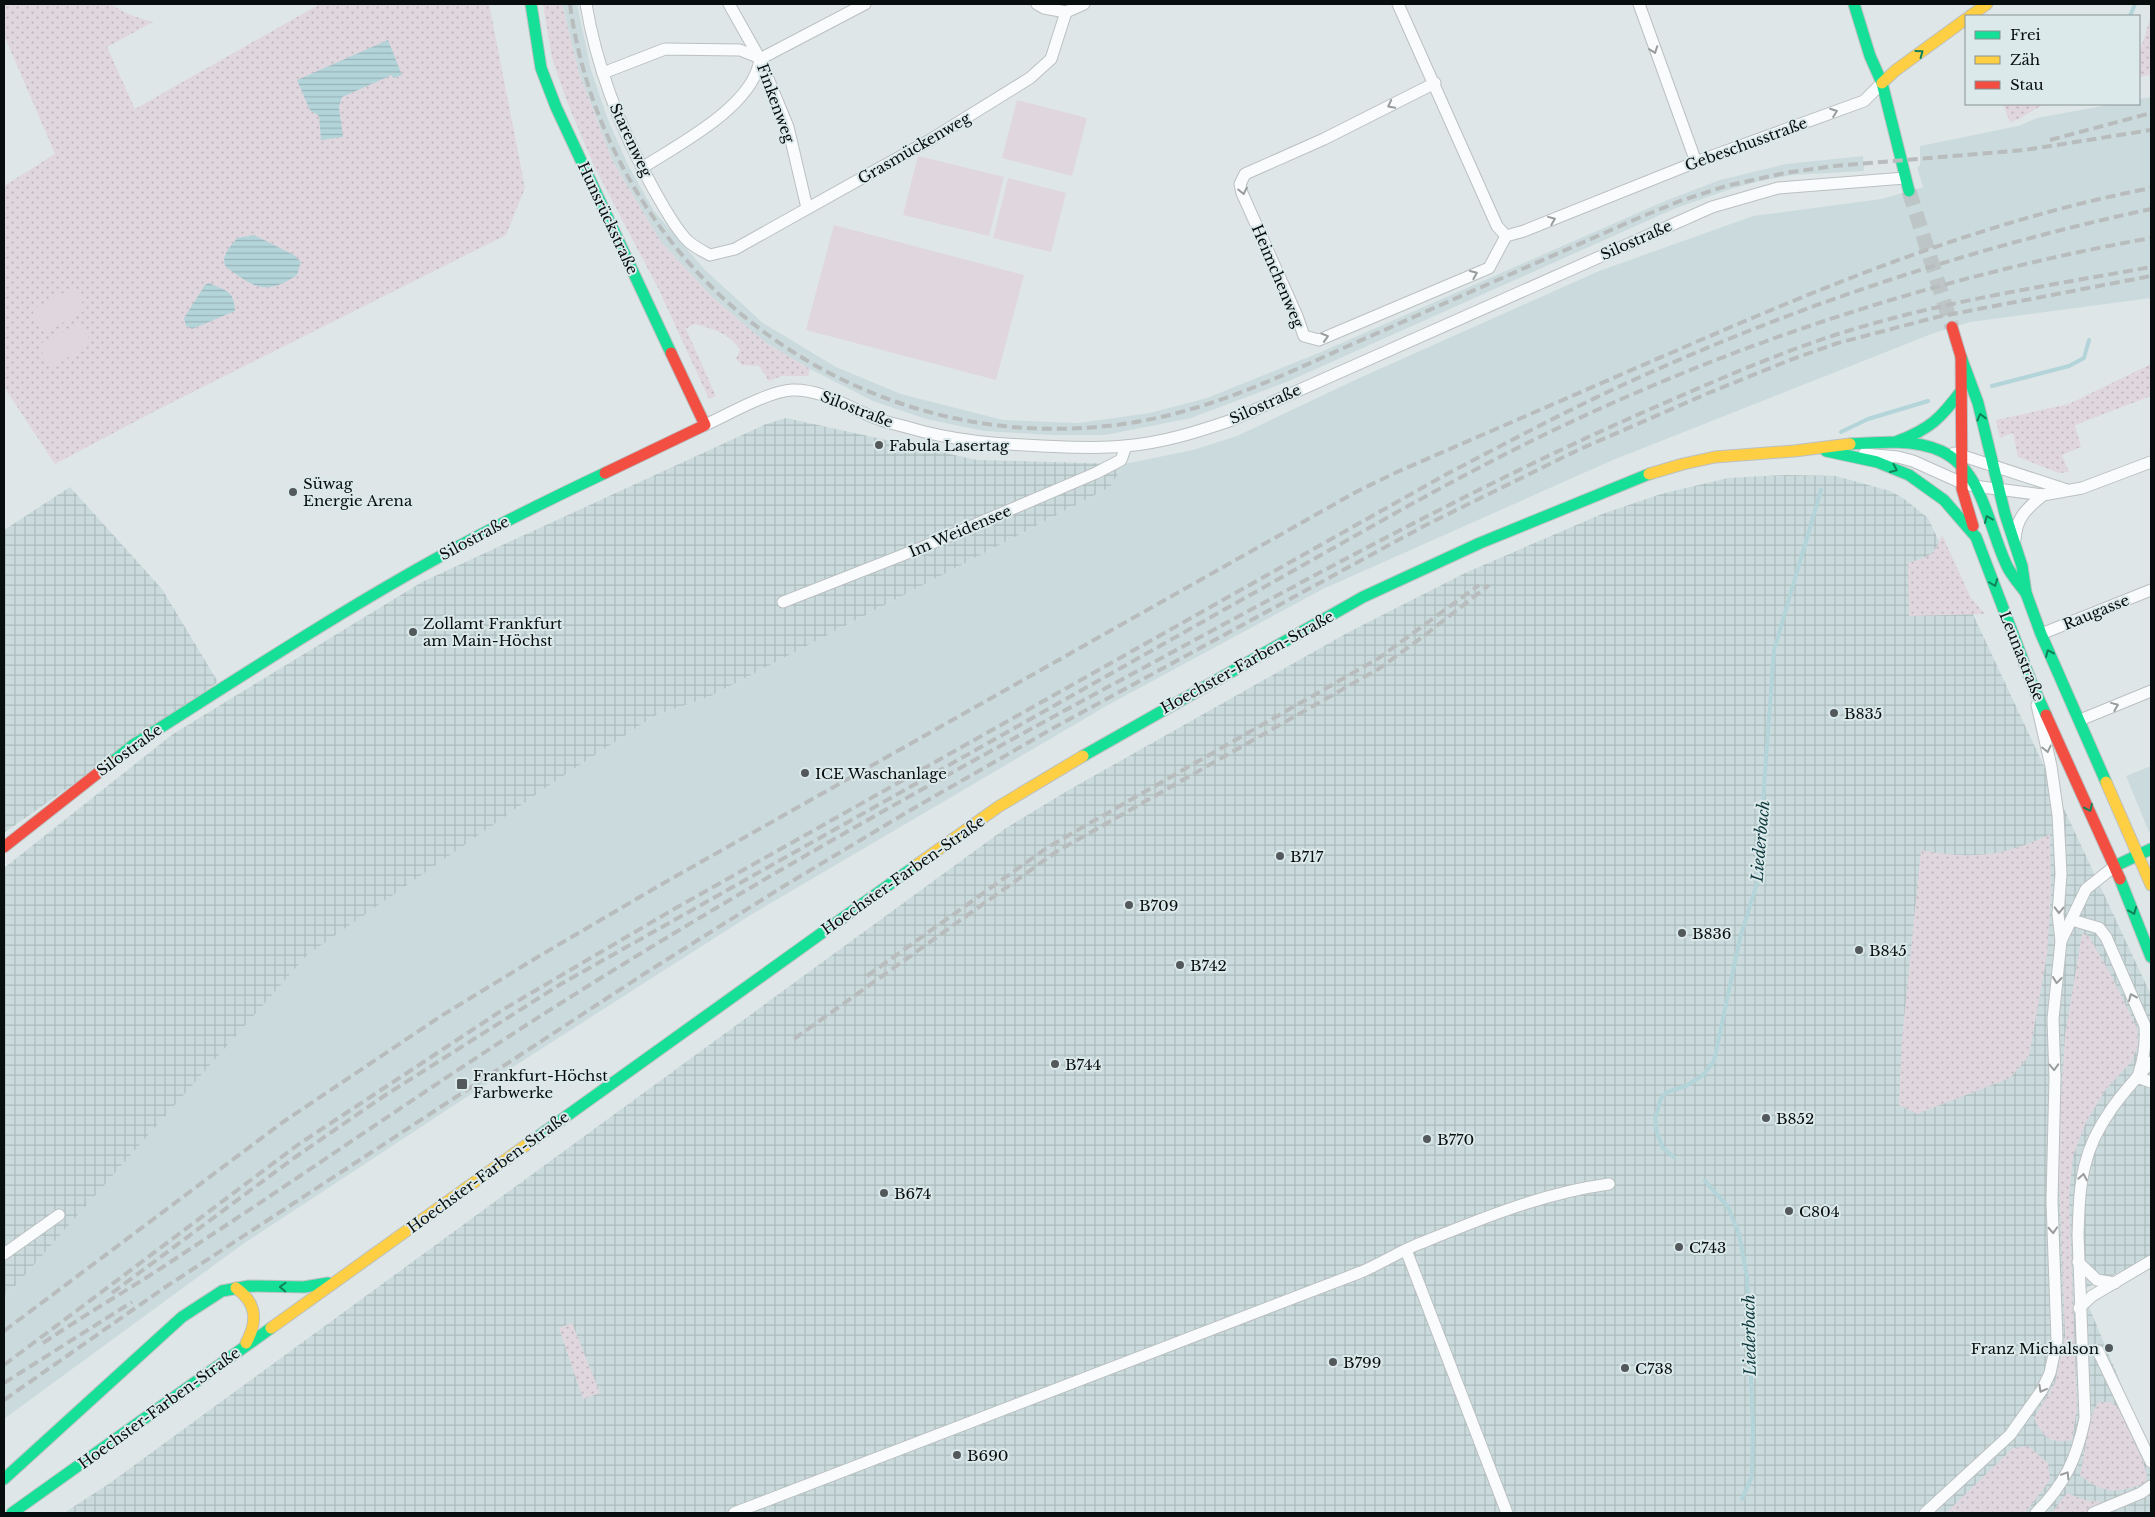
<svg xmlns="http://www.w3.org/2000/svg" width="2155" height="1517" font-family="'Libre Baskerville',serif">
	<style>
		.built { fill: #cbdbdd }
		.industrial { fill: url(#industrial-grid) }
		.green { fill: url(#green-dots) }
		.pitch { fill: #e0d6de }
		.water { fill: url(#water-rules) }
		.lines { fill: none; stroke-linecap: round; stroke-linejoin: round }
		.stream { stroke: #b3d4d9; stroke-width: 4 }
		.secondary-tunnel { stroke: #bec5c7; stroke-width: 15; stroke-dasharray: 15 8; stroke-linecap: butt }
		.street-casing { stroke: #bbc0c2; stroke-width: 13 }
		.fast-casing { stroke: #bbc0c2; stroke-width: 13 }
		.slow-casing { stroke: #bbc0c2; stroke-width: 13 }
		.jam-casing { stroke: #bbc0c2; stroke-width: 13 }
		.street { stroke: #fafbfc; stroke-width: 11 }
		.fast { stroke: #16e098; stroke-width: 11 }
		.slow { stroke: #ffcf43; stroke-width: 11 }
		.jam { stroke: #f24e42; stroke-width: 11 }
		.rail { stroke: #b9bcbc; stroke-width: 4; stroke-dasharray: 10 5; stroke-linecap: butt }
		.oneway { stroke: #999c9c }
		.oneway2 { stroke: #108159 }
		.poi-dot { fill: #53595a; stroke: #dbe9eb; stroke-width: 2 }
		.labels { text-anchor: middle; dominant-baseline: central; stroke-width: 4; stroke-linejoin: round; paint-order: stroke }
		.street-label { font-size: 15px; fill: #080d0d; stroke: #dbe9eb }
		.poi-label { font-size: 15px; fill: #080d0d; stroke: #dbe9eb; text-anchor: start }
		.water-label { font-size: 16px; font-style: italic; fill: #0e3a3e; stroke: #dbe9eb }
	</style>
	<defs>
		<pattern id="industrial-grid" width="8" height="8" patternUnits="userSpaceOnUse" patternTransform="scale(1.25)"><rect width="8" height="8" fill="#cbdbdd"/><path d="M0 4h8M4 0v8" fill="none" stroke="#adbbbc"/></pattern>
		<pattern id="green-dots" width="8" height="8" patternUnits="userSpaceOnUse" patternTransform="scale(1.25)"><rect width="8" height="8" fill="#e0d6de"/><path d="M2 2h.1M6 6h.1" fill="none" stroke="#bfb6bd" stroke-width="1.8" stroke-linecap="round"/></pattern>
		<pattern id="water-rules" width="6" height="5" patternUnits="userSpaceOnUse" patternTransform="scale(1.25)"><rect width="6" height="5" fill="#b3d4d9"/><path d="M0 2.5h6" fill="none" stroke="#98b5b9"/></pattern>
	</defs>
	<rect width="100%" height="100%" fill="#dee6e8"/>
	<g class="built">
		<polygon points="562,4 577,4 591,70 608,120 629,167 654,211 705,270 763,323 836,367 901,394 1003,420 1078,423 1150,413 1207,398 1321,352 1665,201 1720,180 1786,164 1863,156 1864,171 1792,175 1760,181 1731,189 1676,208 1289,381 1191,418 1105,435 1051,435 984,431 926,419 873,401 810,369 766,343 712,297 661,242 613,162 579,73"/>
		<polygon points="2151,97 2151,298 1970,322 1934,333 1613,460 1323,589 1108,705 749,916 488,1083 243,1244 4,1419 4,1296 17,1284 306,955 557,780 656,715 709,697 1110,487 1124,464 1193,450 1237,436 1355,380 1599,271 1753,216 1881,199 1923,187 1917,167 1920,166 1920,146 2018,126 2037,118 2113,104 2139,104 2139,99"/>
		<polygon points="2151,766 2151,830 2149,832 2126,776"/>
	</g>
	<g class="industrial">
		<polygon points="786,418 977,460 1124,464 1110,487 709,697 656,715 557,780 307,955 17,1284 4,1296 4,868 173,734 422,582 766,424"/>
		<polygon points="1787,475 1836,476 1890,491 1903,498 1928,518 2151,995 2151,1257 2082,1290 2151,1456 2151,1513 64,1513 110,1483 1006,828 1067,791 1347,633 1465,573 1602,514 1661,494 1728,478"/>
		<polygon points="70,487 162,589 218,682 4,833 4,530"/>
	</g>
	<g class="green">
		<polygon points="4,4 110,4 130,15 153,22 107,47 135,109 320,4 489,4 525,188 506,235 159,409 55,464 4,387 4,186 55,154 4,35"/>
		<path d="M543 4H562L579 73 613 162 661 242 712 297 766 343 810 369 808 376H782L769 381 759 366 742 365 736 359 740 350C731 334 711 328 694 324L686 329 716 396 709 399 659 290 595 168 567 102 552 58Z"/>
		<polygon points="2151,16 2151,75 2139,77 2139,54"/>
		<polygon points="2003,104 2044,104 2017,120 2010,122"/>
		<polygon points="2151,364 2151,396 2075,425 2081,447 2062,455 2069,472 2059,473 2018,457 2013,433 2000,438 1996,420 2069,404"/>
		<path d="M1942 535 1971 598 1985 614 1909 616 1908 563C1930 556 1933 557 1942 535Z"/>
		<path d="M2050 834 2051 893 2047 955 2029 1056 2010 1078 1917 1114 1899 1105 1902 1039 1921 850C1968 860 2007 856 2050 834Z"/>
		<path d="M2082 934 2089 936 2112 977 2137 1028 2138 1046 2131 1062 2106 1089 2086 1122 2073 1156 2069 1198 2077 1408 2072 1440C2049 1444 2044 1438 2034 1418L2055 1383 2065 1336 2058 1150 2065 1035Z"/>
		<polygon points="572,1323 600,1393 583,1399 559,1328"/>
		<path d="M2099 1402H2110L2118 1407 2142 1459 2147 1475 2145 1483C2118 1494 2102 1494 2080 1475 2084 1461 2090 1407 2099 1402Z"/>
		<polygon points="2028,1446 2048,1463 2050,1480 2025,1513 1946,1513 2013,1448"/>
		<polygon points="2067,1493 2085,1500 2110,1503 2086,1513 2052,1513"/>
	</g>
	<g class="pitch">
		<polygon points="1017,100 1087,118 1072,176 1002,158"/>
		<polygon points="918,156 1004,177 989,236 903,215"/>
		<polygon points="1008,178 1066,193 1051,252 993,238"/>
		<polygon points="834,225 1024,275 996,380 806,330"/>
		<polygon points="74,287 86,310 44,333 32,310"/>
		<polygon points="80,322 92,344 50,367 38,345"/>
	</g>
	<g class="water">
		<polygon points="388,40 402,75 393,78 392,75 342,97 339,107 343,137 321,140 319,116 310,110 297,80"/>
		<path d="M254 235 294 255 301 262 297 275C266 296 255 288 226 267 220 257 230 247 237 238Z"/>
		<path d="M209 283C226 291 234 290 235 311L192 329 186 326 184 318 205 285Z"/>
	</g>
	<g class="lines">
		<g class="stream">
			<polyline points="2130,16 2135,4"/>
			<polyline points="1992,386 2069,366 2084,358 2089,340"/>
			<polyline points="1841,432 1868,419 1928,401"/>
			<polyline points="1674,1157 1663,1148 1657,1133 1655,1119 1661,1098 1667,1092 1686,1086 1703,1075 1714,1061 1740,938 1757,883 1774,650 1821,490"/>
			<polyline points="1705,1181 1728,1207 1739,1234 1747,1277 1753,1426 1752,1476 1742,1499"/>
		</g>
		<polyline class="secondary-tunnel" points="1909,191 1952,327"/>
		<g class="street-casing">
			<g id="street">
				<path d="M586 4C597 70 622 132 654 190 663 205 675 229 688 241 694 247 703 251 710 255L735 249 930 140 1030 78 1051 59 1066 12 1084 4"/>
				<polyline points="729,4 760,59 788,127 807,208"/>
				<polyline points="1037,4 1044,8 1066,12"/>
				<polyline points="1398,4 1497,226 1506,236"/>
				<polyline points="1639,4 1696,162"/>
				<polyline points="603,73 665,49 740,50 760,58"/>
				<polyline points="1435,83 1324,139 1245,174 1240,184 1242,193 1297,316 1304,336 1319,340 1489,268 1506,236"/>
				<path d="M642 168C679 144 754 106 760 59L865 4"/>
				<polyline points="1506,236 1524,231 1696,162 1864,101 1882,83"/>
				<path d="M705 425C727 415 769 391 792 390 823 389 850 409 878 419 888 423 900 425 910 428 953 441 998 444 1042 446 1069 447 1098 449 1125 446 1162 443 1197 432 1232 420L1712 207 1778 188 1905 178"/>
				<polyline points="1954,453 2067,490"/>
				<polyline points="1864,454 1898,457 1913,461 1962,483 1974,486 2043,495 2082,488 2151,462"/>
				<path d="M2015 540C2016 518 2026 509 2043 495"/>
				<polyline points="783,602 923,547 1096,473 1121,460 1126,446"/>
				<polyline points="2041,634 2151,590"/>
				<polyline points="2080,720 2151,691"/>
				<path d="M2072 920 2099 928 2106 937 2145 1026C2146 1043 2144 1058 2139 1073"/>
				<polyline points="2061,941 2086,889 2115,866"/>
				<polyline points="2137,1077 2151,1082"/>
				<polyline points="1406,1250 1507,1513"/>
				<polyline points="4,1254 59,1215"/>
				<polyline points="2078,1262 2097,1280 2115,1283"/>
				<polyline points="2079,1308 2092,1296 2151,1261"/>
				<polyline points="2098,1351 2151,1462"/>
				<path d="M734 1513 1361 1272C1380 1264 1397 1253 1416 1245 1478 1220 1542 1193 1609 1184"/>
				<polyline points="1925,1513 2010,1435 2042,1390 2050,1373 2057,1340 2052,1201 2055,1078 2053,1019 2061,941 2058,914 2061,874 2058,815 2051,766 2037,705"/>
				<path d="M2036 1513C2065 1484 2077 1458 2085 1418L2078 1235C2079 1211 2079 1188 2085 1165 2094 1125 2124 1091 2151 1062"/>
				<polyline points="2093,1513 2141,1493 2151,1486"/>
			</g>
		</g>
		<g class="fast-casing">
			<g id="fast">
				<polyline points="531,4 541,68 556,107 671,353"/>
				<polyline points="1854,4 1870,56 1882,83 1909,191"/>
				<polyline points="1961,357 1978,403 2005,514 2022,566 2026,593 2041,634 2106,782"/>
				<path d="M1898 441C1930 429 1941 418 1961 391"/>
				<path d="M1850 444C1878 442 1915 439 1941 451 1984 471 1989 531 2008 568 2013 577 2020 585 2026 593"/>
				<polyline points="1826,451 1877,462 1909,475 1944,500 1976,537 2032,684 2046,715"/>
				<polyline points="1083,756 1363,597 1480,543 1649,474"/>
				<path d="M112 762 133 745C231 683 328 619 430 562 487 530 546 501 605 473"/>
				<polyline points="2115,866 2151,849"/>
				<polyline points="2120,879 2151,957"/>
				<polyline points="529,1143 918,864"/>
				<polyline points="4,1479 182,1317 222,1291 249,1286 304,1287 328,1283"/>
				<polyline points="12,1513 271,1328"/>
			</g>
		</g>
		<g class="slow-casing">
			<g id="slow">
				<polyline points="1970,16 1987,4"/>
				<polyline points="1882,83 1896,70 1966,19"/>
				<polyline points="1649,474 1683,464 1715,457 1794,451 1850,444"/>
				<polyline points="2106,782 2151,885"/>
				<polyline points="918,864 998,807 1083,756"/>
				<path d="M236 1288C257 1303 258 1321 246 1343"/>
				<polyline points="271,1328 529,1143"/>
			</g>
		</g>
		<g class="jam-casing">
			<g id="jam">
				<polyline points="1952,327 1961,357 1962,489 1973,526"/>
				<polyline points="605,473 705,425 671,353"/>
				<polyline points="2046,715 2120,879"/>
				<polyline points="4,847 112,762"/>
			</g>
		</g>
		<use href="#street" class="street"/>
		<use href="#fast" class="fast"/>
		<use href="#slow" class="slow"/>
		<use href="#jam" class="jam"/>
		<g class="rail">
			<path d="M570 4C585 120 646 231 734 308 861 418 1034 457 1195 408 1259 389 1319 358 1380 332 1465 294 1550 257 1636 219L1680 201 1726 186 1785 173 1834 166 2025 150 2151 130"/>
			<polyline points="2050,140 2151,113"/>
			<polyline points="867,976 1048,847 1379,658 1479,585"/>
			<polyline points="794,1039 1056,852 1380,668 1425,635 1489,585"/>
			<path d="M112 1293 294 1158 384 1096 561 984 1399 511C1464 475 1530 440 1597 410 1773 330 1961 272 2151 238"/>
			<path d="M4 1331 283 1122 441 1016 541 955 662 884 1356 492 1397 472C1489 432 1581 392 1673 352 1829 284 1982 221 2151 188"/>
			<path d="M43 1343C89 1312 138 1284 184 1253 308 1172 429 1087 553 1008 749 884 952 771 1156 661 1317 574 1478 485 1646 411 1708 384 1771 356 1835 335 1937 302 2046 286 2151 267"/>
			<path d="M4 1365 299 1144 504 1009 674 909 1445 475C1512 440 1579 404 1649 373 1810 301 1979 246 2151 209"/>
			<polyline points="4,1383 132,1302"/>
			<polyline points="4,1400 164,1288 647,972 784,886 909,811 1057,726 1424,526 1578,450 1706,394 1790,360 1838,343 1937,317 2151,276"/>
		</g>
	</g>
	<defs><path id="oneway-chevron" d="M-2-3.5L2.5 0L-2 3.5" fill="none" stroke-width="1.6" stroke-linecap="round" stroke-linejoin="round" transform="scale(1.25)"/></defs>
	<g class="oneway">
		<use href="#oneway-chevron" transform="translate(1654 50) rotate(70)"/>
		<use href="#oneway-chevron" transform="translate(1391 105) rotate(153)"/>
		<use href="#oneway-chevron" transform="translate(1834 112) rotate(-20)"/>
		<use href="#oneway-chevron" transform="translate(1243 191) rotate(78)"/>
		<use href="#oneway-chevron" transform="translate(1552 220) rotate(-22)"/>
		<use href="#oneway-chevron" transform="translate(1474 274) rotate(-23)"/>
		<use href="#oneway-chevron" transform="translate(1325 337) rotate(-17)"/>
		<use href="#oneway-chevron" transform="translate(2115 706) rotate(-22)"/>
		<use href="#oneway-chevron" transform="translate(2047 749) rotate(77)"/>
		<use href="#oneway-chevron" transform="translate(2059 910) rotate(91)"/>
		<use href="#oneway-chevron" transform="translate(2057 980) rotate(96)"/>
		<use href="#oneway-chevron" transform="translate(2132 997) rotate(-114)"/>
		<use href="#oneway-chevron" transform="translate(2054 1067) rotate(88)"/>
		<use href="#oneway-chevron" transform="translate(2083 1177) rotate(-80)"/>
		<use href="#oneway-chevron" transform="translate(2053 1230) rotate(87)"/>
		<use href="#oneway-chevron" transform="translate(2042 1389) rotate(119)"/>
		<use href="#oneway-chevron" transform="translate(2066 1475) rotate(-58)"/>
	</g>
	<g class="oneway2">
		<use href="#oneway-chevron" transform="translate(1920 53) rotate(-36)"/>
		<use href="#oneway-chevron" transform="translate(1981 417) rotate(-104)"/>
		<use href="#oneway-chevron" transform="translate(1894 469) rotate(24)"/>
		<use href="#oneway-chevron" transform="translate(1988 519) rotate(-113)"/>
		<use href="#oneway-chevron" transform="translate(1994 583) rotate(69)"/>
		<use href="#oneway-chevron" transform="translate(2049 653) rotate(-114)"/>
		<use href="#oneway-chevron" transform="translate(2089 808) rotate(65)"/>
		<use href="#oneway-chevron" transform="translate(2133 911) rotate(68)"/>
		<use href="#oneway-chevron" transform="translate(283 1287) rotate(-178)"/>
	</g>
	<g class="poi-dot">
		<circle cx="879" cy="445" r="5"/>
		<circle cx="293" cy="492" r="5"/>
		<circle cx="413" cy="632" r="5"/>
		<circle cx="1834" cy="713" r="5"/>
		<circle cx="805" cy="773" r="5"/>
		<circle cx="1280" cy="856" r="5"/>
		<circle cx="1129" cy="905" r="5"/>
		<circle cx="1682" cy="933" r="5"/>
		<circle cx="1859" cy="950" r="5"/>
		<circle cx="1180" cy="965" r="5"/>
		<circle cx="1055" cy="1064" r="5"/>
		<rect x="456" y="1078" width="12" height="12" rx="2.5"/>
		<circle cx="1766" cy="1118" r="5"/>
		<circle cx="1427" cy="1139" r="5"/>
		<circle cx="884" cy="1193" r="5"/>
		<circle cx="1789" cy="1211" r="5"/>
		<circle cx="1679" cy="1247" r="5"/>
		<circle cx="2109" cy="1348" r="5"/>
		<circle cx="1333" cy="1362" r="5"/>
		<circle cx="1625" cy="1368" r="5"/>
		<circle cx="957" cy="1455" r="5"/>
	</g>
	<g class="labels">
		<g class="street-label">
			<text transform="translate(776 103) rotate(70)">Finkenweg</text>
			<text transform="translate(631 140) rotate(65)">Starenweg</text>
			<text transform="translate(1746 144) rotate(-20)">Gebeschusstraße</text>
			<text transform="translate(914 148) rotate(-30)">Grasmückenweg</text>
			<text transform="translate(608 218) rotate(65)">Hunsrückstraße</text>
			<text transform="translate(1636 240) rotate(-24)">Silostraße</text>
			<text transform="translate(1278 276) rotate(67)">Heimchenweg</text>
			<text transform="translate(1265 404) rotate(-24)">Silostraße</text>
			<text transform="translate(857 409) rotate(21)">Silostraße</text>
			<text transform="translate(960 531) rotate(-23)">Im Weidensee</text>
			<text transform="translate(474 538) rotate(-28)">Silostraße</text>
			<text transform="translate(2096 612) rotate(-22)">Raugasse</text>
			<text transform="translate(2022 656) rotate(68)">Leunastraße</text>
			<text transform="translate(1247 662) rotate(-29)">Hoechster-Farben-Straße</text>
			<text transform="translate(129 750) rotate(-36)">Silostraße</text>
			<text transform="translate(903 875) rotate(-35)">Hoechster-Farben-Straße</text>
			<text transform="translate(488 1172) rotate(-36)">Hoechster-Farben-Straße</text>
			<text transform="translate(159 1408) rotate(-36)">Hoechster-Farben-Straße</text>
		</g>
		<g class="poi-label">
			<text x="889" y="445">Fabula Lasertag</text>
			<text x="303" y="483">Süwag<tspan x="303" dy="17">Energie Arena</tspan></text>
			<text x="423" y="623">Zollamt Frankfurt<tspan x="423" dy="17">am Main-Höchst</tspan></text>
			<text x="1844" y="713">B835</text>
			<text x="815" y="773">ICE Waschanlage</text>
			<text x="1290" y="856">B717</text>
			<text x="1139" y="905">B709</text>
			<text x="1692" y="933">B836</text>
			<text x="1869" y="950">B845</text>
			<text x="1190" y="965">B742</text>
			<text x="1065" y="1064">B744</text>
			<text x="473" y="1075">Frankfurt-Höchst<tspan x="473" dy="17">Farbwerke</tspan></text>
			<text x="1776" y="1118">B852</text>
			<text x="1437" y="1139">B770</text>
			<text x="894" y="1193">B674</text>
			<text x="1799" y="1211">C804</text>
			<text x="1689" y="1247">C743</text>
			<text x="2099" y="1348" text-anchor="end">Franz Michalson</text>
			<text x="1343" y="1362">B799</text>
			<text x="1635" y="1368">C738</text>
			<text x="967" y="1455">B690</text>
		</g>
		<g class="water-label">
			<text transform="translate(1760 841) rotate(-85)">Liederbach</text>
			<text transform="translate(1749 1335) rotate(-91)">Liederbach</text>
		</g>
	</g>
	<rect width="2155" height="1517" fill="none" stroke="#080d0d" stroke-width="10"/>
	<rect x="1965" y="15" width="175" height="90" fill="#dbe9eb" stroke="#879192"/>
	<rect x="1975" y="31" width="25" height="8" fill="#16e098" stroke="#879192"/>
	<text x="2010" y="40" font-size="15" fill="#080d0d">Frei</text>
	<rect x="1975" y="56" width="25" height="8" fill="#ffcf43" stroke="#879192"/>
	<text x="2010" y="65" font-size="15" fill="#080d0d">Zäh</text>
	<rect x="1975" y="81" width="25" height="8" fill="#f24e42" stroke="#879192"/>
	<text x="2010" y="90" font-size="15" fill="#080d0d">Stau</text>
</svg>
